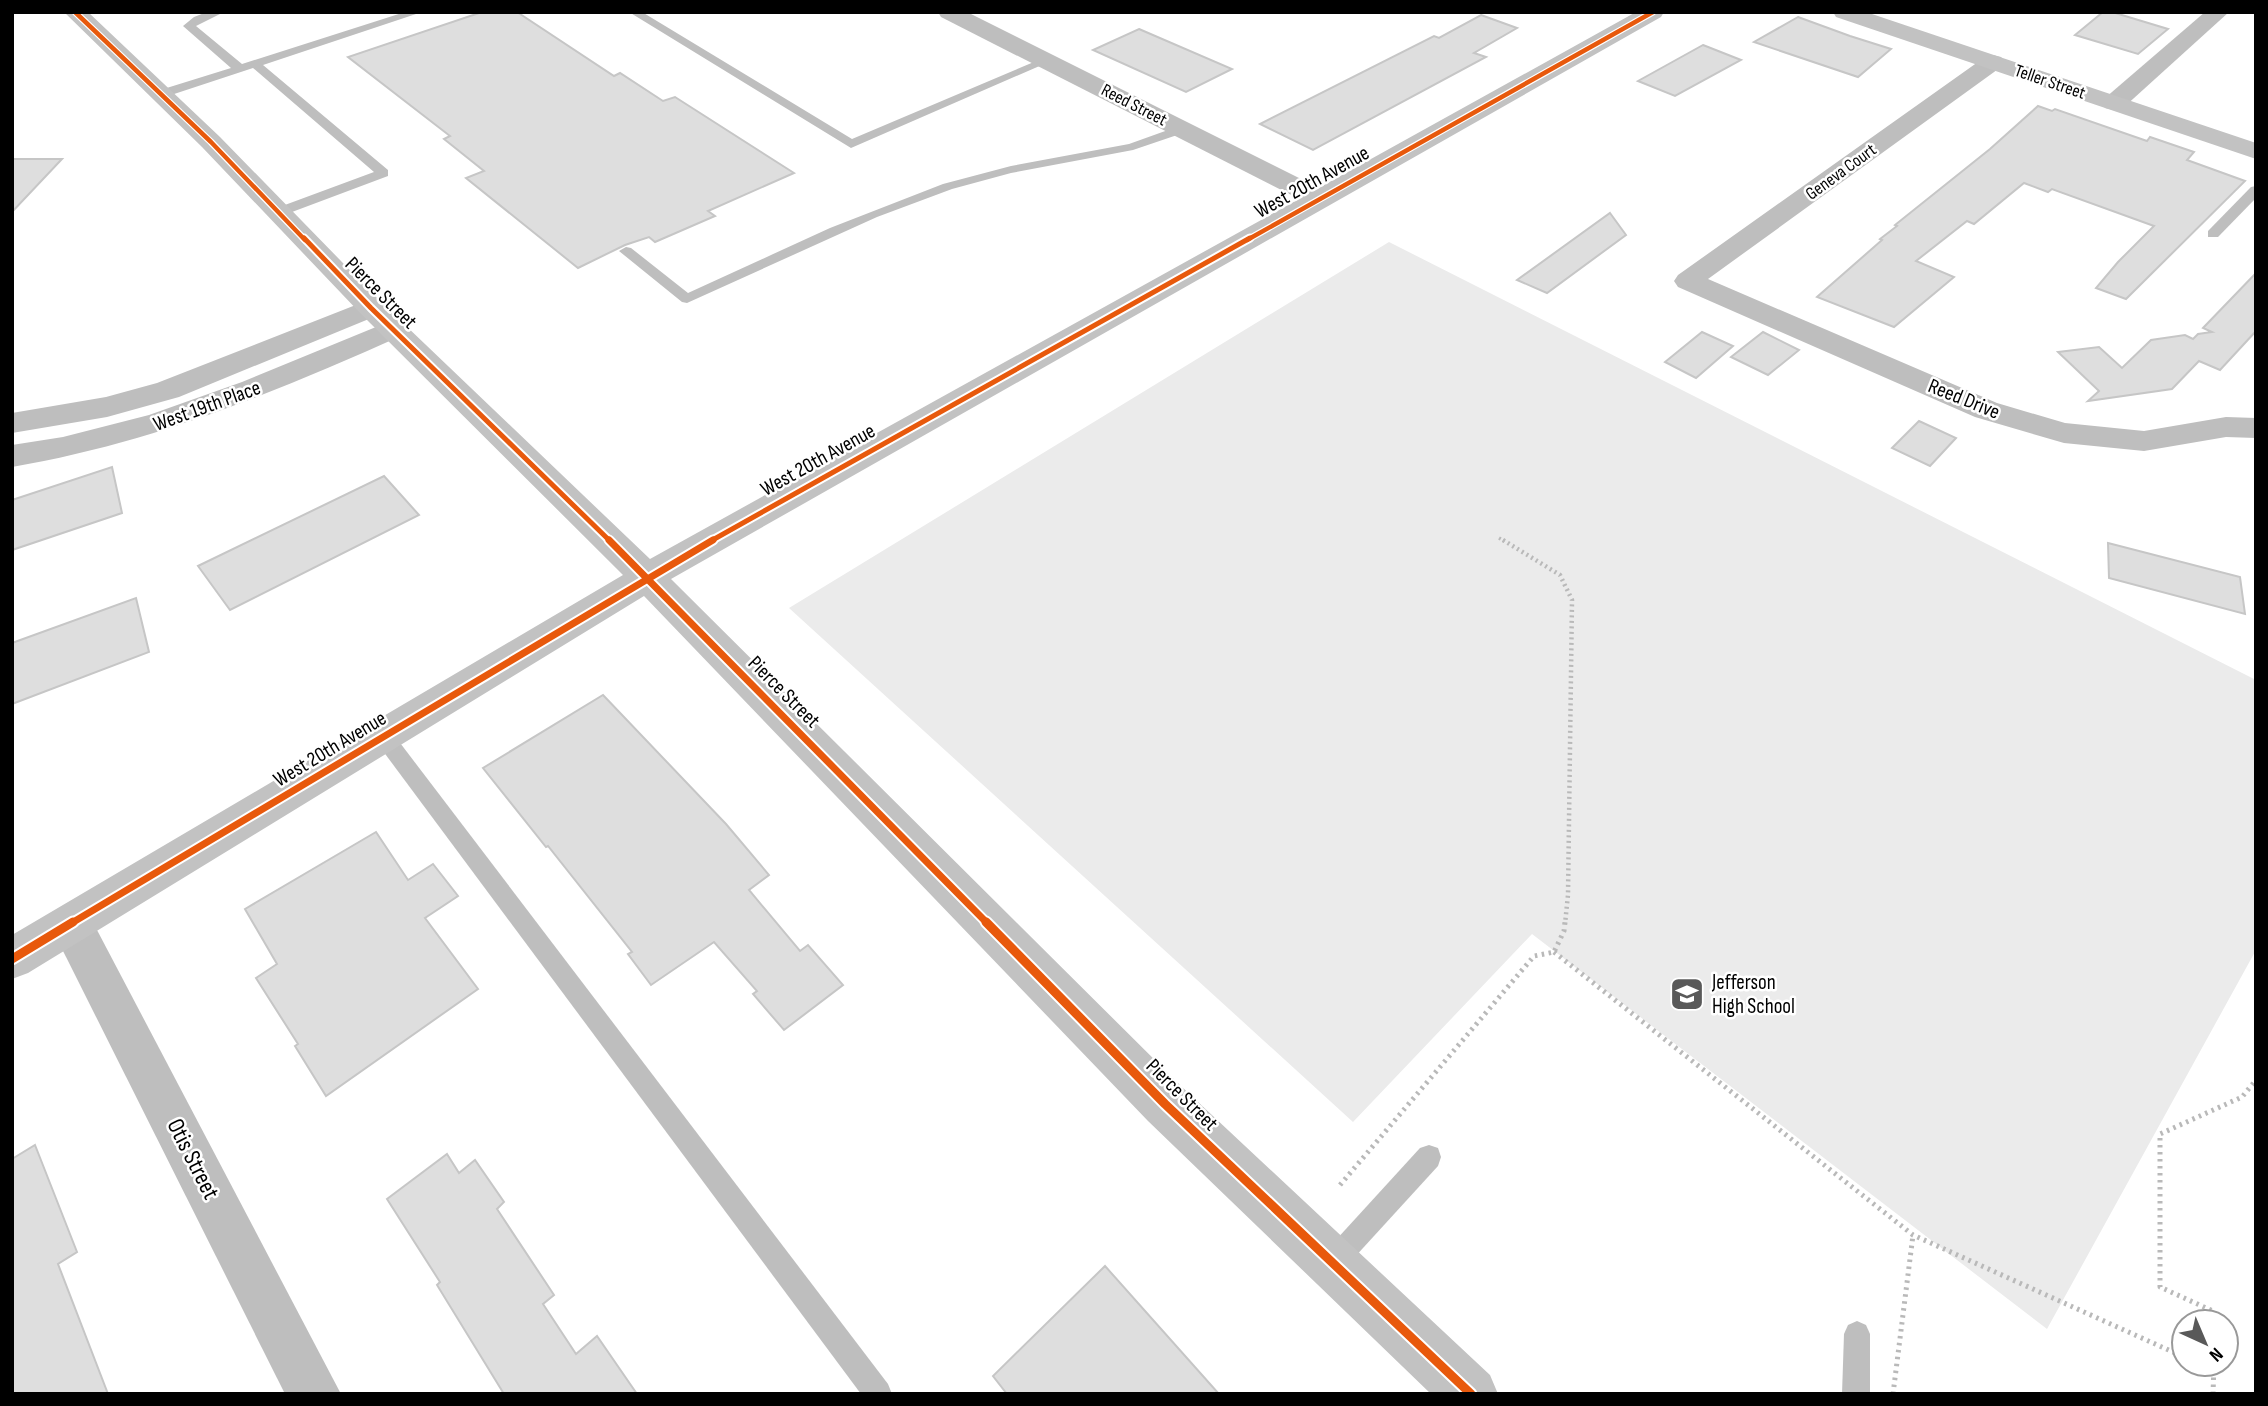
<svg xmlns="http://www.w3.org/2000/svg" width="2268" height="1406" font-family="'Sofia Sans Condensed',sans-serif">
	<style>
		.green { fill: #ebebeb }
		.building { fill: #dedede; stroke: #c6c6c6; stroke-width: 2 }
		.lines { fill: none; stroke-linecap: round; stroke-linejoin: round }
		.path-far2 { stroke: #b9b9b9; stroke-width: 3.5; stroke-dasharray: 2 2.5; stroke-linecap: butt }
		.path-far1 { stroke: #b9b9b9; stroke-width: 4.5; stroke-dasharray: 2 3.5; stroke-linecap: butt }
		.path { stroke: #b9b9b9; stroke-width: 5; stroke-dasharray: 2.5 4.5; stroke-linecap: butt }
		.lane { fill: #bebebe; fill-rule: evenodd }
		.street { fill: #bebebe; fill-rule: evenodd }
		.secondary { fill: #c2c2c2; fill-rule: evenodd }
		.cycleway-far3-casing { stroke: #fff; stroke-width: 7 }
		.cycleway-far2-casing { stroke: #fff; stroke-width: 9 }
		.cycleway-far1-casing { stroke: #fff; stroke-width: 11 }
		.cycleway-casing { stroke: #fff; stroke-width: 13 }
		.cycleway-far3 { stroke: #e8590c; stroke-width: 4.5 }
		.cycleway-far2 { stroke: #e8590c; stroke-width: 5 }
		.cycleway-far1 { stroke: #e8590c; stroke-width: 7 }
		.cycleway { stroke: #e8590c; stroke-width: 9 }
		.labels { text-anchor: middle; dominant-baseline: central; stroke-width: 5; stroke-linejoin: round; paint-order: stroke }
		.far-street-label { font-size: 18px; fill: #000; stroke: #fff }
		.street-label { font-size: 21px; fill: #000; stroke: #fff }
		.poi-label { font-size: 21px; fill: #000; stroke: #fff; text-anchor: start }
		.near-street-label { font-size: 24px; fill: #000; stroke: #fff }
	</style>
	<rect width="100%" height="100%" fill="#fff"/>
	<polygon class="green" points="1389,242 2256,680 2256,950 2047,1329 1532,934 1353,1122 789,608"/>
	<g class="building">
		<polygon points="482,12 517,12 614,76 620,73 663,101 675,97 794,173 708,211 715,216 655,242 649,237 625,245 578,268 466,178 484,171 444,139 450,136 348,57"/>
		<polygon points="2103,12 2112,12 2168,29 2138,54 2075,35"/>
		<polygon points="1481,15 1517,28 1474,53 1486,57 1313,150 1260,124 1434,36 1439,38"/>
		<polygon points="1798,17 1850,36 1891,49 1858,77 1754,42"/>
		<polygon points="1139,29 1232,69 1186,92 1093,50"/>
		<polygon points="1703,45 1741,60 1675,96 1638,81"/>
		<polygon points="2038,106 2052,111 2055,109 2147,141 2150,137 2194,152 2187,160 2245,181 2126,299 2096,288 2118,262 2154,226 2052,189 2048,192 2024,183 1974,224 1967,221 1916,261 1954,277 1894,327 1817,297 1882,240 1880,239 1897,226 1895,225 1990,149"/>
		<polygon points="12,159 62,159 12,212"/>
		<polygon points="1610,213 1626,235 1547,293 1517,280"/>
		<polygon points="2256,273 2256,331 2220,370 2199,361 2172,389 2088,401 2099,391 2058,352 2099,347 2122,368 2151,340 2185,335 2193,339 2198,334 2212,332 2203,328"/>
		<polygon points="1702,332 1733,346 1696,378 1665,362"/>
		<polygon points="1763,332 1799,350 1768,375 1731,357"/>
		<polygon points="1919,421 1956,438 1930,466 1892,448"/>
		<polygon points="112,467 122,513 12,550 12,500"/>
		<polygon points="384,476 419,515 230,610 198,566"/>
		<polygon points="2108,543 2240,577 2245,614 2109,578"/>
		<polygon points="136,598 149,652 12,704 12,643"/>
		<polygon points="603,695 726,824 769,875 749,890 800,951 808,945 843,985 784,1030 753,994 757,991 714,942 651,985 628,954 632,952 548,846 546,847 483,768"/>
		<polygon points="376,832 408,880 433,864 458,896 425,918 478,989 326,1096 295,1046 298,1044 256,978 277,964 245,909"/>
		<polygon points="35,1145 77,1252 58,1264 108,1394 12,1394 12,1159"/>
		<polygon points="447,1154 459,1173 475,1160 504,1202 497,1209 554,1295 543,1304 576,1354 597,1336 637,1394 504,1394 437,1285 440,1282 387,1199"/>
		<polygon points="1105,1266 1219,1394 1007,1394 993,1376"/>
	</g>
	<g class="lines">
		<polyline class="path-far2" points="1499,538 1506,542"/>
		<polyline class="path-far1" points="1503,540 1560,575 1572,600 1568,895 1565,924"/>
		<g class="path">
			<polyline points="1554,952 1913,1235 2184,1357"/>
			<polyline points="1340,1185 1534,956 1554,952 1564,931 1565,922"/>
			<polyline points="2215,1322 2215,1312 2160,1287 2160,1134 2242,1097 2256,1080"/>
			<polyline points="2200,1364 2214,1370"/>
			<polyline points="1893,1394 1913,1235"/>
			<polyline points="2213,1394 2214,1364"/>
		</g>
		<g class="lane">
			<polygon points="207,12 224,12 196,26 242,64 405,12 422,12 263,65 388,170 388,176 284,215 274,215 274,209 374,172 253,68 165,97 157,97 157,91 231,68 183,26 194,17"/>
			<polygon points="629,12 642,12 852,139 1041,59 1051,61 851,148"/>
			<polygon points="1182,125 1186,126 1186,132 1133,150 1011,173 952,189 877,217 687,303 682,302 619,251 626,247 631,248 688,293 830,228 943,184 1011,166 1129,144"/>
			<polygon points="2256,186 2256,198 2218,237 2208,237 2208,231 2251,187"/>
			<polygon points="384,729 391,731 888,1384 892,1394 861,1394 377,743 374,737 377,731"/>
			<polygon points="1429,1145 1438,1148 1441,1157 1438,1166 1342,1271 1333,1275 1324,1271 1320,1262 1324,1253 1420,1148"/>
			<polygon points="1857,1321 1866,1325 1870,1334 1870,1394 1842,1394 1844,1334 1848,1325"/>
		</g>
		<g class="street">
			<polygon points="938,12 967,12 1327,192 1331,198 1327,204 1318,206 1309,204 941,17"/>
			<polygon points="2205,12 2229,12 2123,108 2114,110 2105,108 2102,103 2105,98"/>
			<polygon points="1993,55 2001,57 2005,62 2001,67 1708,279 1997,403 2065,423 2144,431 2226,417 2256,418 2256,438 2226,437 2144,451 2064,443 1975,417 1678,287 1674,281 1678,275 1985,57"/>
			<polygon points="371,299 381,302 386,308 381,314 179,397 107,417 12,433 12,413 106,397 157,383"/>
			<path d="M393 320 403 323 408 329 403 335C274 393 152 443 12 467V445L63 437 149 415 242 382Z"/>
			<polygon points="72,906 87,911 341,1394 285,1394 50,925 57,911"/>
		</g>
		<g class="secondary">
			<polygon points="64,12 88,12 220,137 381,302 650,559 1636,12 1664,12 1661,17 671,579 1182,1087 1490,1375 1498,1394 1431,1394 1148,1121 644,596 28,973 12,979 12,935 623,575 361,314 202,147"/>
			<polygon points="1833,12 1866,12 2256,143 2256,159 1836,17"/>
		</g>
		<g class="cycleway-far3-casing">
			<g id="cycleway-far3">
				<polyline points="75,12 211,142 305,240"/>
				<polyline points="1247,240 1653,12"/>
			</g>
		</g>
		<g class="cycleway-far2-casing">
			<g id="cycleway-far2">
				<polyline points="304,238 371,308 611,542"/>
				<polyline points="709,542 1250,238"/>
			</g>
		</g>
		<g class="cycleway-far1-casing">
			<g id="cycleway-far1">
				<polyline points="609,540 988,924"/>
				<polyline points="70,924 713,540"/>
			</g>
		</g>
		<g class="cycleway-casing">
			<g id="cycleway">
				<polyline points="986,922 1165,1104 1471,1394"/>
				<polyline points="12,959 73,922"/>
			</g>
		</g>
		<use href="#cycleway-far3" class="cycleway-far3"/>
		<use href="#cycleway-far2" class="cycleway-far2"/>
		<use href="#cycleway-far1" class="cycleway-far1"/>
		<use href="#cycleway" class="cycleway"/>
	</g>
	<defs>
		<g id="school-square" transform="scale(1.75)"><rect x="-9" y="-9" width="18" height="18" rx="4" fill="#595959" stroke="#fff"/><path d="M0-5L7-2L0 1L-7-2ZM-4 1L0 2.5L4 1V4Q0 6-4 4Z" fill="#fff"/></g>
	</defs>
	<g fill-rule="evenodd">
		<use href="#school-square" x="1687" y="994"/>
	</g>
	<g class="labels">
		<g class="far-street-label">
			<text transform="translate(2050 82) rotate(19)">Teller Street</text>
			<text transform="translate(1134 105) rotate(27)">Reed Street</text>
			<text transform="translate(1841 172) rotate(-36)">Geneva Court</text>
		</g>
		<g class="street-label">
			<text transform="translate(1312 182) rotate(-29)">West 20th Avenue</text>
			<text transform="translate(381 293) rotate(45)">Pierce Street</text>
			<text transform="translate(1964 399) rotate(22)">Reed Drive</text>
			<text transform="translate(207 406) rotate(-20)">West 19th Place</text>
			<text transform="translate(818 460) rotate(-29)">West 20th Avenue</text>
			<text transform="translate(784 692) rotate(45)">Pierce Street</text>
			<text transform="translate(330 749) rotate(-31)">West 20th Avenue</text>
			<text transform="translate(1182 1095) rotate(45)">Pierce Street</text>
		</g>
		<g class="poi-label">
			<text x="1712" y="982">Jefferson<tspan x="1712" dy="24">High School</tspan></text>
		</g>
		<g class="near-street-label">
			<text transform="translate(193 1159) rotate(63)">Otis Street</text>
		</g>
	</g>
	<rect width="2268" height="1406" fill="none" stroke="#000000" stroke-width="28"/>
	<g transform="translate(2205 1343) rotate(136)"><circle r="33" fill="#ffffff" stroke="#999999" stroke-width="2"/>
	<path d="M0-5L12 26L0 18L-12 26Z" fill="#595959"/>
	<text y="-10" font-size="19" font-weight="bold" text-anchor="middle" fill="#000000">N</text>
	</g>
</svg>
